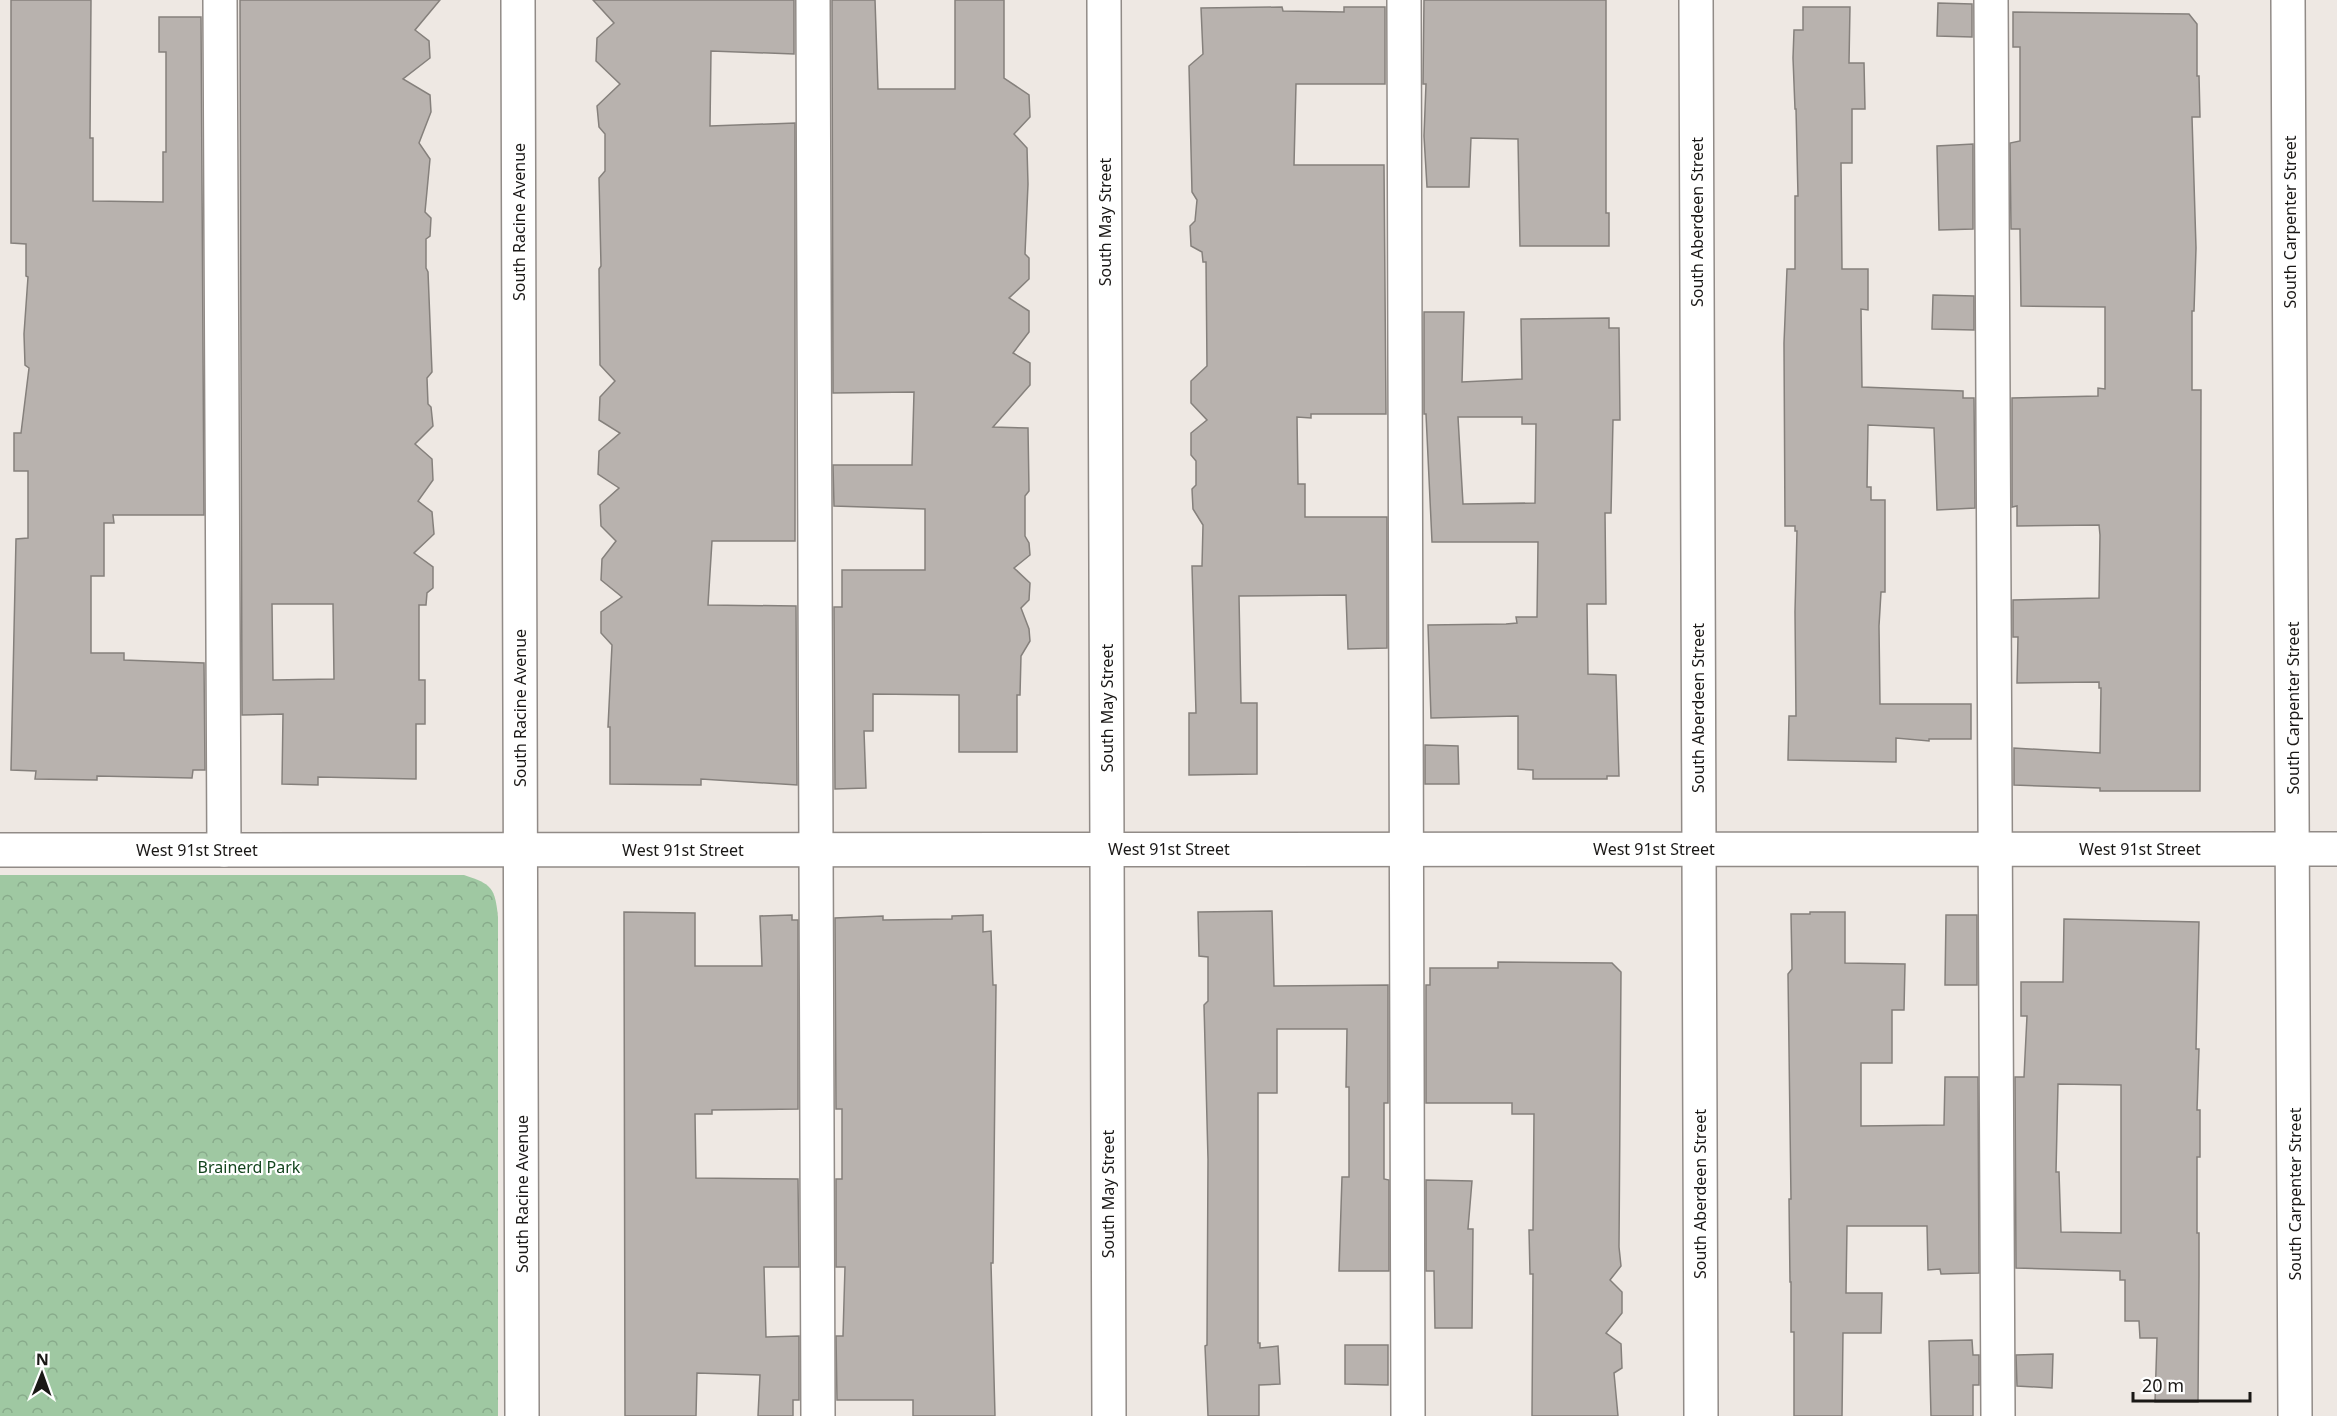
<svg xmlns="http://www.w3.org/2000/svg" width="2337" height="1416" font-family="'Noto Sans',sans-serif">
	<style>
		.park { fill: url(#park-crowns) }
		.building { fill: #b8b2ae; stroke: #85807c; stroke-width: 1.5; fill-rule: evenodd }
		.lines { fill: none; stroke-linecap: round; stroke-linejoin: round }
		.minor-casing { stroke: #918b87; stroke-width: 36 }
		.minor { stroke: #fff; stroke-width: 33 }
		.labels { text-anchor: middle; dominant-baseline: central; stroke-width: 4.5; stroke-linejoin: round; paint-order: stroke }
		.street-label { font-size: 16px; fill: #1a1816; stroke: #fff }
		.park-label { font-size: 16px; fill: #14451e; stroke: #fff }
	</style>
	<defs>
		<pattern id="park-crowns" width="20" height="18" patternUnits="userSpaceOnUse" patternTransform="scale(1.5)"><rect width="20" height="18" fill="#9fc8a2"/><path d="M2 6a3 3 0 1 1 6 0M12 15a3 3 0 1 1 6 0" fill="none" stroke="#88ab8b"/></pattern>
	</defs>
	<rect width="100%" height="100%" fill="#eee8e3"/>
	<path class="park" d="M0 875H464C492 884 495 888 498 917V1416H0Z"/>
	<g class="building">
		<polygon points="11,0 91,0 90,138 93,138 93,201 163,202 163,152 166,152 166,52 159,52 159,17 201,17 204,515 113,515 114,523 104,523 104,576 91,576 91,653 124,653 124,660 204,663 205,770 193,770 192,778 97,776 97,780 35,779 36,771 11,770 16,539 28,538 28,471 14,471 14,433 21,433 29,368 25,365 24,334 28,277 26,276 26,244 11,243"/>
		<path d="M240 0H440L415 30 429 41 430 58 403 79 430 95 431 112 419 143 430 159 425 212 431 218 430 236 426 239V268L428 272 432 372 427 378 428 404 431 407 433 426 415 444 432 459 433 480 418 501 432 512 434 534 414 553 433 567V588L427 593 426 605H419V680H425V724H416V779L318 777V785L282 784 283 714 242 715ZM272 604H333L334 679 273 680Z"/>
		<polygon points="593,0 794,0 794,54 711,51 710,126 795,123 795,541 712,541 708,605 796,606 797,785 701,779 701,785 610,784 610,727 608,727 612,645 601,633 601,612 622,597 601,580 602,559 616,541 601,526 600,505 619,488 598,474 599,451 620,433 599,420 600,397 615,381 600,365 599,269 601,266 599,178 605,171 605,134 599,127 597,106 620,84 596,61 597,38 614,23"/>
		<polygon points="832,0 875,0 878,89 955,89 955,0 1004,0 1004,78 1029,95 1030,117 1014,134 1027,148 1028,184 1025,254 1029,258 1029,279 1009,298 1029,311 1029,332 1013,353 1030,363 1030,385 993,427 1028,428 1029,491 1025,496 1025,536 1029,543 1030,555 1014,568 1030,583 1029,600 1021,608 1029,629 1030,641 1021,656 1020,695 1017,695 1017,752 959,752 959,695 873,694 873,731 864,731 866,788 835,789 834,607 842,607 842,570 925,570 925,509 834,506 833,465 912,465 914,392 833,393"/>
		<polygon points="1424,0 1606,0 1606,213 1609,213 1609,246 1520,246 1518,139 1471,138 1469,187 1427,187 1424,136 1426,84 1423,84"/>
		<polygon points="1938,3 1972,4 1972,37 1937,36"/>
		<polygon points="1282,7 1283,11 1344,12 1344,7 1385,7 1385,84 1296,84 1294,165 1384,165 1386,414 1311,414 1311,418 1297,417 1298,484 1305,484 1305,517 1387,517 1387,648 1348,649 1346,595 1239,596 1241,703 1257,703 1257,774 1189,775 1189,713 1196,713 1192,566 1202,566 1203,525 1193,509 1192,489 1196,485 1196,461 1191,455 1191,433 1207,420 1191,403 1191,381 1207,366 1206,262 1203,262 1202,252 1191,246 1190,226 1195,221 1197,200 1192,192 1189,66 1203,54 1201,8"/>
		<polygon points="1803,7 1850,7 1849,63 1864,63 1865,109 1852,109 1852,163 1841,163 1842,269 1868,269 1868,310 1861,309 1862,387 1963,391 1963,398 1974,398 1975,508 1937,510 1934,428 1868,425 1867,487 1871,487 1871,500 1885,500 1885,592 1881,592 1879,626 1880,704 1971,704 1971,739 1929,739 1929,741 1896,738 1896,762 1788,760 1789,716 1796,716 1795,612 1797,531 1795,531 1795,526 1785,526 1784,343 1787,269 1795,269 1795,196 1798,196 1796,109 1795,109 1793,58 1794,30 1803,30"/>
		<polygon points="2013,12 2189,14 2197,24 2197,76 2199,76 2200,117 2192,117 2196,248 2194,311 2192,311 2192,390 2201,390 2200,791 2100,791 2100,788 2014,785 2014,748 2100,753 2101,688 2099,688 2099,682 2017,683 2018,637 2013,637 2013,600 2099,598 2100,535 2099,525 2017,526 2017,506 2012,507 2012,398 2098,396 2098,388 2105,389 2105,307 2021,306 2020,229 2011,229 2010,143 2020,141 2020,47 2013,47"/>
		<polygon points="1973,144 1973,229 1939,230 1937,146"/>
		<polygon points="1933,295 1974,296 1974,330 1932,329"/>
		<path d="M1424 312H1464L1462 382 1522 379 1521 319 1609 318V328H1619L1620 420H1613L1611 513H1605L1606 604H1587L1588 674 1616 675 1619 776H1607V779H1533V770L1518 769V716L1431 718 1428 625 1506 624 1517 623 1516 617H1537L1538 542H1432L1426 414H1424ZM1458 417H1522V424H1536L1535 503 1463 504Z"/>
		<polygon points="1425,745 1458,746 1459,784 1425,784"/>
		<polygon points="1272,911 1274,986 1388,985 1388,1103 1384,1103 1384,1179 1389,1180 1389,1271 1339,1271 1342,1177 1349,1177 1349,1087 1346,1087 1347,1029 1277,1029 1277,1093 1258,1093 1258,1343 1260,1343 1260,1348 1278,1346 1280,1384 1259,1385 1259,1416 1208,1416 1205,1346 1207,1345 1208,1159 1204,1005 1208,1001 1208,957 1199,956 1198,912"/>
		<polygon points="624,912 695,913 695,966 762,966 760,916 792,915 792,920 798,920 798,1109 712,1110 712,1114 695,1114 696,1178 798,1179 799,1267 764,1267 766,1337 799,1336 799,1400 793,1400 793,1416 758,1416 760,1375 697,1373 696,1416 625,1416"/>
		<polygon points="1810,912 1845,912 1845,963 1905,964 1904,1010 1892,1010 1892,1063 1861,1063 1861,1126 1944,1125 1945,1077 1978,1077 1979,1273 1941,1274 1940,1269 1928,1270 1927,1226 1847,1226 1846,1293 1882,1293 1881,1333 1843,1333 1842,1416 1794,1416 1794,1332 1791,1332 1791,1282 1790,1282 1789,1199 1791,1199 1788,974 1792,969 1791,914 1810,914"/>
		<polygon points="983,915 983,932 991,931 993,985 996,985 993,1263 991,1263 995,1416 913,1416 913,1400 837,1400 836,1336 843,1336 845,1267 836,1267 836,1179 842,1179 842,1109 836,1109 835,918 883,916 883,920 952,919 952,916"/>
		<polygon points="1946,915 1977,915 1977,985 1945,985"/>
		<path d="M2064 919 2199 922 2196 1049H2199L2197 1110H2200V1157H2197V1233H2199V1276L2198 1402H2155L2157 1338H2140L2139 1321H2125V1280H2120V1271L2016 1268 2015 1077H2024L2027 1016H2021V982H2063ZM2058 1084 2121 1085V1233L2061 1232 2059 1172H2056Z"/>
		<polygon points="1498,962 1612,963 1621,972 1619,1247 1621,1266 1610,1280 1622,1292 1622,1313 1606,1333 1621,1344 1622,1368 1614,1373 1618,1416 1532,1416 1533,1274 1530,1274 1529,1230 1533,1230 1534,1114 1512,1114 1512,1103 1426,1103 1426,985 1430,985 1430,968 1498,968"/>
		<polygon points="1426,1180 1472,1181 1468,1229 1473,1229 1472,1328 1435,1328 1434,1271 1426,1271"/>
		<polygon points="1972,1340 1973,1355 1979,1355 1979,1385 1973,1385 1973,1416 1931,1416 1929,1341"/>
		<polygon points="1345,1345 1388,1345 1388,1385 1345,1384"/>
		<polygon points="2053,1354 2052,1388 2017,1386 2016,1355"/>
	</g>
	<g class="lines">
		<g class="minor-casing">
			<g id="minor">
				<polyline points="220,0 224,850"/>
				<polyline points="518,0 522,1416"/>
				<polyline points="813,0 818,1416"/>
				<polyline points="1104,0 1109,1416"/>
				<polyline points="1404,0 1408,1416"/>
				<polyline points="1696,0 1701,1416"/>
				<polyline points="1991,0 1998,1416"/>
				<polyline points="2288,0 2295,1416"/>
				<polyline points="0,850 2337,849"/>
			</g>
		</g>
		<use href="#minor" class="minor"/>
	</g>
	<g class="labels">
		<g class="street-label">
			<text transform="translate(519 222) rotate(-90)">South Racine Avenue</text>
			<text transform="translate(1105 222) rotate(-90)">South May Street</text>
			<text transform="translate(1697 222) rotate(-90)">South Aberdeen Street</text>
			<text transform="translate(2290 222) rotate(-90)">South Carpenter Street</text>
			<text transform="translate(520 708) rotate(-90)">South Racine Avenue</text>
			<text transform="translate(1107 708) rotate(-90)">South May Street</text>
			<text transform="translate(1698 708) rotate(-90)">South Aberdeen Street</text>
			<text transform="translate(2293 708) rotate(-90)">South Carpenter Street</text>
			<text x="1169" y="849">West 91st Street</text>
			<text x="1654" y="849">West 91st Street</text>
			<text x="2140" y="849">West 91st Street</text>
			<text x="197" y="850">West 91st Street</text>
			<text x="683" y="850">West 91st Street</text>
			<text transform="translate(522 1194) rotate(-90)">South Racine Avenue</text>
			<text transform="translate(1108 1194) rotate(-90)">South May Street</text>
			<text transform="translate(1700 1194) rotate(-90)">South Aberdeen Street</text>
			<text transform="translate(2295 1194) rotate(-90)">South Carpenter Street</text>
		</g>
		<g class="park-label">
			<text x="249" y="1167">Brainerd Park</text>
		</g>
	</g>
	<g transform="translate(42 1374) rotate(1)" stroke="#ffffff" stroke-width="4.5" paint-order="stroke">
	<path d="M0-4.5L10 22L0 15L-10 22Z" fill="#1a1816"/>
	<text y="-9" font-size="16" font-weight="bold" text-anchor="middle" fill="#1a1816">N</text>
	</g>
	<path d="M2133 1392v9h117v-9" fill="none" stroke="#1a1816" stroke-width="3"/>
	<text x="2142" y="1392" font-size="18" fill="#1a1816" stroke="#ffffff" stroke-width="4.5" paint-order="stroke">20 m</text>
</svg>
